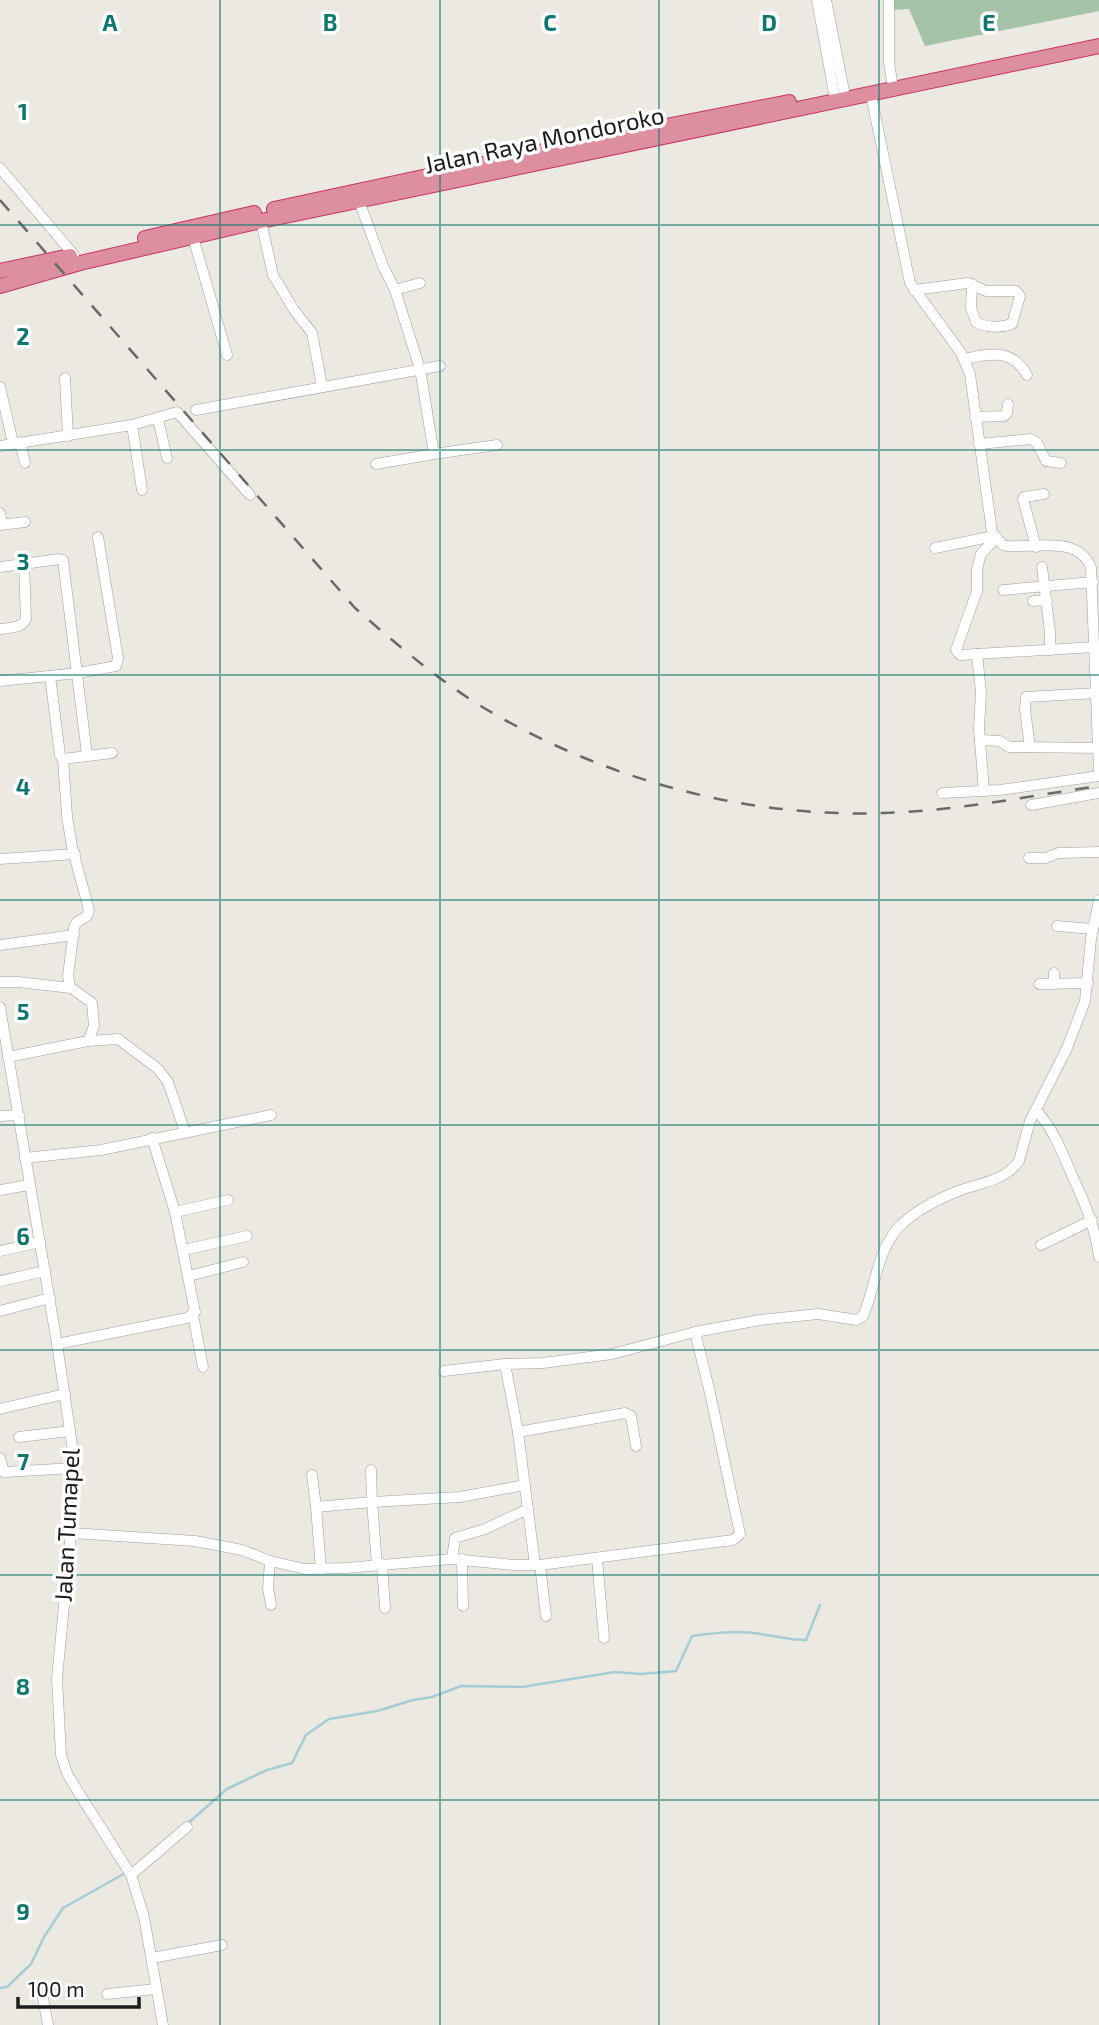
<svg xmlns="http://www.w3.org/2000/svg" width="1099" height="2025" font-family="'Exo 2',sans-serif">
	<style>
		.cemetery { fill: #a5c3a9 }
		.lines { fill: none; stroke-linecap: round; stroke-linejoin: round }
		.stream { stroke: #a6ccd6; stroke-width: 2.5 }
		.minor-casing { stroke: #9f9f9f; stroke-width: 11 }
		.highway-casing { stroke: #c63368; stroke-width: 16 }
		.minor { stroke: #fff; stroke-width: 10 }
		.highway { stroke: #dd8fa0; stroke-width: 14 }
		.rail { stroke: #696969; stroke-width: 2.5; stroke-dasharray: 14 14; stroke-linecap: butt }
		.grid { fill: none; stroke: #0f766e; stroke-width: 2; stroke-opacity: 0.55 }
		.labels { text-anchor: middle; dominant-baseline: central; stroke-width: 7; stroke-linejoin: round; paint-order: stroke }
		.street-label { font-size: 24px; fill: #1b1b1b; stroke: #fff }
		.grid-label { font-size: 23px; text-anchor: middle; font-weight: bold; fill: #0f766e; stroke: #fff; stroke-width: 7; stroke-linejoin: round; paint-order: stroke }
	</style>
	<rect width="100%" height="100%" fill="#ece8e2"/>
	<polygon class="cemetery" points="891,0 1099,0 1099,11 925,46 909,9 891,10"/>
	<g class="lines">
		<g class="stream">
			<path d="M187 1824 227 1789 267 1770 292 1763 306 1735 329 1719 377 1711 413 1700 432 1697 461 1686 522 1687 615 1672 641 1674 676 1671 692 1636C714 1633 739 1630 761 1634 776 1636 790 1640 806 1640L820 1605"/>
			<polyline points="0,1988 7,1987 31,1964 44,1937 63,1908 127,1872"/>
		</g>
		<g class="minor-casing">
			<g id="minor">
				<polyline points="817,0 834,93"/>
				<polyline points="826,0 844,91"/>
				<polyline points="889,0 889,63 892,81"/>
				<path d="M871 95 910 283 961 353 970 374 992 532 1003 545 1007 546C1034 548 1079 535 1091 568L1099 771"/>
				<polyline points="0,168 74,255"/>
				<polyline points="359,201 383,266 395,290 420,369 434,454 497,445"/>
				<polyline points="261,221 273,275 294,310 312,333 322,386"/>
				<polyline points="193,237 227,355"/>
				<polyline points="395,290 420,283"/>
				<path d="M914 290 968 283 986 291H1016L1020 296 1012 324C1001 328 987 328 976 322L971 308 972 284"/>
				<path d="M964 359C992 353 1012 349 1027 375"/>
				<polyline points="65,378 68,436"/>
				<polyline points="0,387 13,443"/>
				<polyline points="196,410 440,366"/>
				<polyline points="975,417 1004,416 1007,413 1008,404"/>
				<polyline points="158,419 167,458"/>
				<polyline points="132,425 142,490"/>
				<polyline points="20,442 25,463"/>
				<polyline points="979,444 1031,439 1037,443 1046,461 1061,463"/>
				<polyline points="0,446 132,425 177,412 250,495"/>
				<polyline points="376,464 434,454"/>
				<polyline points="0,513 2,524"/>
				<polyline points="0,525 25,522"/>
				<polyline points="1036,547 1023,499 1024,497 1044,494"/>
				<polyline points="935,548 994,536"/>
				<polyline points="0,567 24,564"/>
				<polyline points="1042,567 1050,632 1050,650"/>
				<polyline points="1003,590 1093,582"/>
				<polyline points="1033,601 1047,600"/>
				<path d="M0 629C10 628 22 628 26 619L24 564 59 559 63 560 87 755"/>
				<polyline points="977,654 1095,647"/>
				<polyline points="50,676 60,755 63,759 67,816 72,847 89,910 87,916 76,923 74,928 68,976 70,987 92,1003 94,1026 88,1041"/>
				<polyline points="0,681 78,673 116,666 118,658 98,537"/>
				<polyline points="980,740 1000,741 1009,747 1017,747 1098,748"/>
				<polyline points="1030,747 1025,710 1026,697 1097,693"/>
				<polyline points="63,759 112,753"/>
				<polyline points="984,791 979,729 981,692 977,654 960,655 956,650 977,591 977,569 981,554 996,538"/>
				<polyline points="942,793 1000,790 1099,776"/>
				<polyline points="1031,805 1099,793"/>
				<polyline points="1029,858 1046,858 1058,853 1099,852"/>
				<polyline points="0,859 75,854"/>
				<polyline points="1057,926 1093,929"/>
				<polyline points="0,945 74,935"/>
				<polyline points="0,982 18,982 71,988"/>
				<polyline points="1039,984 1088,983"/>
				<polyline points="1054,984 1054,973"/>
				<polyline points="0,1007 57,1344 73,1451 71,1533 57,1678 61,1755 67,1773 77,1790 131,1875 144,1917 163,2025"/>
				<polyline points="8,1057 88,1041 118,1039 157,1068 168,1082 185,1132"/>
				<path d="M1036 1110C1053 1129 1061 1149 1071 1173 1084 1201 1095 1226 1099 1257"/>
				<polyline points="0,1116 19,1115"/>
				<polyline points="25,1158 101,1150 271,1115"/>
				<polyline points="0,1190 29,1185"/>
				<polyline points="175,1212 228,1200"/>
				<polyline points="1041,1245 1092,1220"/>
				<polyline points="183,1250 247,1236"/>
				<polyline points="0,1251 40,1242"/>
				<polyline points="189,1276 243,1262"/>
				<polyline points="0,1281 45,1271"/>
				<polyline points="0,1311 50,1298"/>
				<polyline points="193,1315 203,1367"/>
				<polyline points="57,1344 187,1318 195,1312 175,1212 152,1138"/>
				<polyline points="444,1371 505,1364"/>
				<polyline points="0,1409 65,1394"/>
				<polyline points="518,1432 625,1413 631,1416 636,1446"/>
				<polyline points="19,1437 70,1431"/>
				<polyline points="0,1458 4,1472 74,1468"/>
				<polyline points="312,1475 316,1507 372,1502 371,1470"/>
				<polyline points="316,1507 321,1569"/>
				<polyline points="71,1533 195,1541 242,1550 270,1561 305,1569 346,1568 452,1559 514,1565 540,1565 733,1540 740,1534 710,1393 695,1332"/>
				<polyline points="452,1559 455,1538 485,1529 528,1509"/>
				<polyline points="462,1559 463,1606"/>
				<polyline points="597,1559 604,1638"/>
				<polyline points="270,1561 268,1588 271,1605"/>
				<polyline points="382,1564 385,1608"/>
				<polyline points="377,1565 372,1502 460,1497 525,1485"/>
				<path d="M535 1565 518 1432 505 1364 543 1363 612 1354 695 1332 760 1320 818 1314 857 1320 863 1316C876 1287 876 1251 900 1226 916 1210 940 1198 961 1190 981 1183 1006 1180 1019 1161L1030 1121 1067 1048 1085 1001 1091 939 1099 900"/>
				<polyline points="540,1565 546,1616"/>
				<polyline points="131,1875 187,1827"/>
				<polyline points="152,1958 222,1945"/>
				<polyline points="107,1994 156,1989"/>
				<polyline points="43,1998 48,2025"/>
			</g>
		</g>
		<g class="highway-casing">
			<g id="highway">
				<polyline points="274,209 600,139 789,102"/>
				<polyline points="145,238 254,213"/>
				<polyline points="0,271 70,256"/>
				<polyline points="0,286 80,263 261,221 1099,46"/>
			</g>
		</g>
		<use href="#minor" class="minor"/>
		<use href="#highway" class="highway"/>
		<path class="rail" d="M0 200 355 608C395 643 438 680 484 708 604 779 744 818 884 813 956 811 1028 796 1099 786"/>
	</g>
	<path class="grid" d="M220 0V2025M440 0V2025M659 0V2025M879 0V2025M0 225H1099M0 450H1099M0 675H1099M0 900H1099M0 1125H1099M0 1350H1099M0 1575H1099M0 1800H1099"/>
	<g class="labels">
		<g class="street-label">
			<text transform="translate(544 139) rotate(-12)">Jalan Raya Mondoroko</text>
			<text transform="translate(66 1525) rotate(-87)">Jalan Tumapel</text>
		</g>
	</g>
	<g class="grid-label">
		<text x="110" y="31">A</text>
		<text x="330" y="31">B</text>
		<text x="550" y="31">C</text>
		<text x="769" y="31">D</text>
		<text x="989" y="31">E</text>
		<text x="23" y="120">1</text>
		<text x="23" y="345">2</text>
		<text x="23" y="570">3</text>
		<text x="23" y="795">4</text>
		<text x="23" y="1020">5</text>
		<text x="23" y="1245">6</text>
		<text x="23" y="1470">7</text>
		<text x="23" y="1695">8</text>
		<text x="23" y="1920">9</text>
	</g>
	<path d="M18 1997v10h121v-10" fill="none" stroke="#1b1b1b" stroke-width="3.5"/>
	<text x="28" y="1997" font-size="21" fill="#1b1b1b" stroke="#ffffff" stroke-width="5" paint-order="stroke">100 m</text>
</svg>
